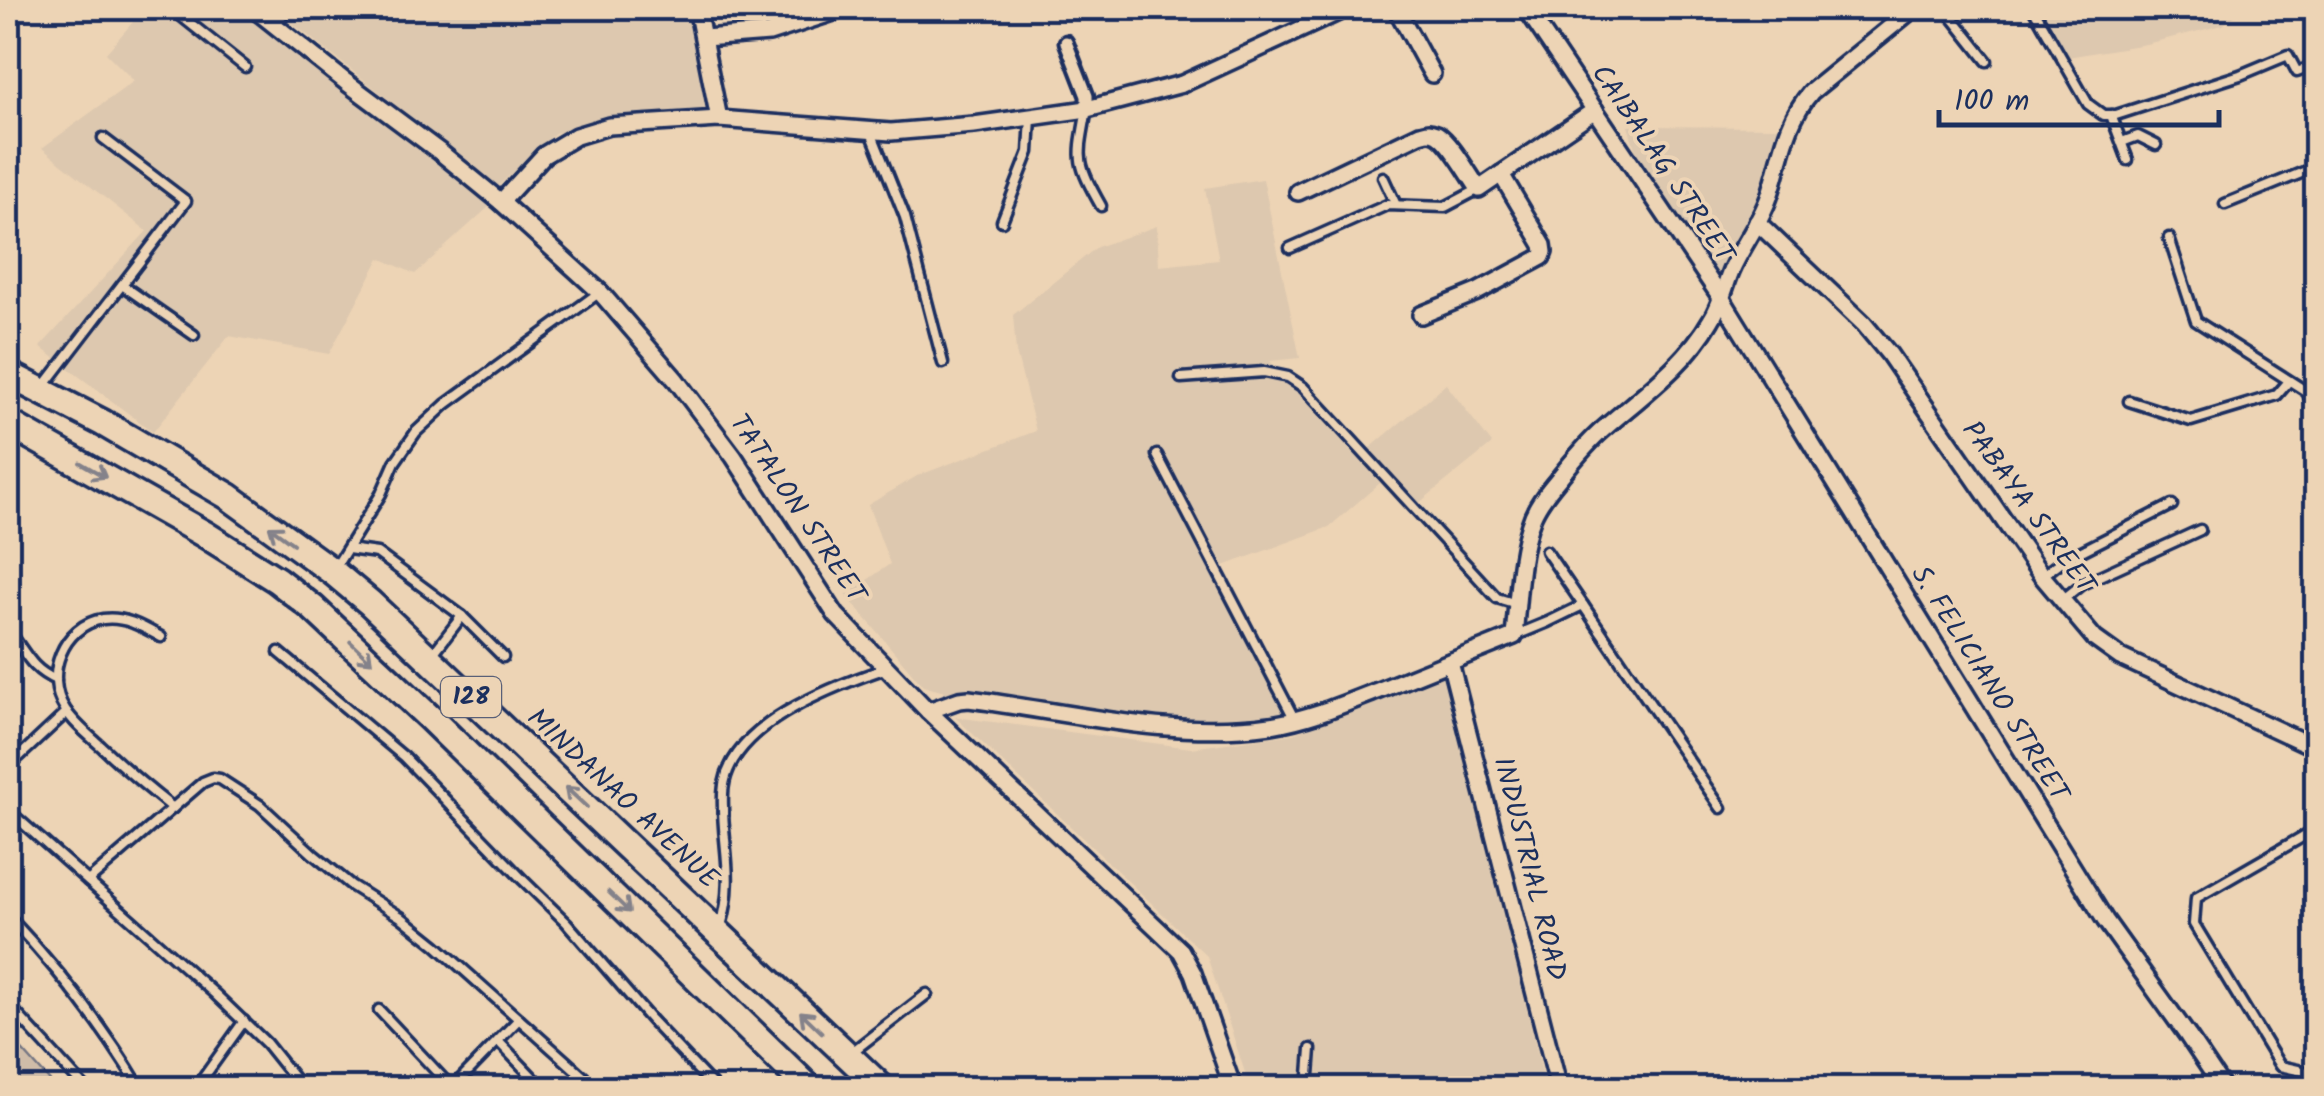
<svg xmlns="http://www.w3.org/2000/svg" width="2324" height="1096" font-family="Kalam,sans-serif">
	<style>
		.built { fill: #ddc8af }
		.green { fill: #cfbca8; stroke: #757683; stroke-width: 2.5 }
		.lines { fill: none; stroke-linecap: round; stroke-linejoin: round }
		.service-casing { stroke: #1b2f5e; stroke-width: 15 }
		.pedestrian-casing { stroke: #1b2f5e; stroke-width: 19 }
		.minor-casing { stroke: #1b2f5e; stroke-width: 22 }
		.primary-casing { stroke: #1b2f5e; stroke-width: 32 }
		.service { stroke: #edd4b5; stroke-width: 8 }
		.pedestrian { stroke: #edd4b5; stroke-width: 11 }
		.minor { stroke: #edd4b5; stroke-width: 15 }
		.primary { stroke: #edd4b5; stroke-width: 25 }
		.oneway { stroke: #84828a }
		.labels { text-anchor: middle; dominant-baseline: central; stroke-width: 8; stroke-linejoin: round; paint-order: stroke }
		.shield { fill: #edd4b5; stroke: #5a6078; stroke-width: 2.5 }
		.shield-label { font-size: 25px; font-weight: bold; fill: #1b2f5e }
		.street-label { font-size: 28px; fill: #1b2f5e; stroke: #edd4b5 }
	</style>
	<rect width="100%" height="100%" fill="#edd4b5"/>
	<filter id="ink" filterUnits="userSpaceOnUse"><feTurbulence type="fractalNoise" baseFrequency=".01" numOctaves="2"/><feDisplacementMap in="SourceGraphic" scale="20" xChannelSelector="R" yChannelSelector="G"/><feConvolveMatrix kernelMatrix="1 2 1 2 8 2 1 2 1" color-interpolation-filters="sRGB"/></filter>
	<g filter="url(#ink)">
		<g class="built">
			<polygon points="145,8 238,8 414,141 491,205 415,274 380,258 329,354 229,336 153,432 40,347 147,231 42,148 134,81 106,53"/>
			<polygon points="273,8 692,8 716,108 621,120 555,133 498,186"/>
			<polygon points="2040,8 2237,8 2238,13 2223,25 2146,44 2068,57"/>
			<polygon points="1628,126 1785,127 1760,212 1737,239 1724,272 1720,275 1686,235 1636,152"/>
			<polygon points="1263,179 1300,358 1270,361 1380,483 1329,527 1221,567 1293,710 1213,725 977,701 923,686 846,595 890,564 868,505 917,476 1036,431 1016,352 1013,315 1097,247 1157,226 1159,266 1219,260 1205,188"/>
			<polygon points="1446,384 1492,444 1419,503 1369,449"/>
			<polygon points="1446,673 1546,1088 1250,1088 1207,956 955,717 1191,748 1293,734"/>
		</g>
		<polygon class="green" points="8,1034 56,1088 27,1088 8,1072"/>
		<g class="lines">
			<g class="service-casing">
				<g id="service">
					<polyline points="1945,8 1987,61"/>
					<polyline points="2033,8 2088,104 2103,115 2116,115 2240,75 2288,55 2297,72 2316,65"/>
					<polyline points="181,16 245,67"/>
					<polyline points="275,25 288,8"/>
					<path d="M1087 109C1078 159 1075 160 1101 206"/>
					<polyline points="2111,115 2128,160"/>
					<polyline points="871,132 905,217 943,363"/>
					<polyline points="2122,142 2138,136 2156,145"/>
					<polyline points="1383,177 1395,203"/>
					<polyline points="2225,204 2316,167"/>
					<polyline points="1002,221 1029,152 1031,117"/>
					<polyline points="2169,238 2196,321 2312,395"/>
					<polyline points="1290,248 1387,205 1445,207 1479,189"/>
					<polyline points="122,285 194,335"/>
					<polyline points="1181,378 1264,372 1288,377 1303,387 1497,598 1517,604"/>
					<polyline points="42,389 186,201 103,138"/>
					<polyline points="2129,401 2191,421 2277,395 2289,381"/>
					<polyline points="1157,455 1295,720"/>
					<polyline points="348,549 377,553 462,616"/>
					<polyline points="1546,551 1583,605"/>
					<polyline points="335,568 381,494 395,462 416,432 446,404 600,292"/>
					<polyline points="2042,576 2062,561 2172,505"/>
					<polyline points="2062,600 2082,584 2200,530"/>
					<path d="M8 630C25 651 30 669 56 680"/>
					<polyline points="1514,636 1548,622 1583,605 1721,808"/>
					<path d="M161 637C143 627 125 616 103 619 63 625 43 676 65 709 74 724 90 736 103 748 125 769 149 789 173 808"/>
					<polyline points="279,652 404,757 523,880 566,922 651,1020 715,1088"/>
					<polyline points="432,655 462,616 503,657"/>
					<polyline points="8,767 67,712"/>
					<polyline points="8,810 215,994 266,1043 302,1088"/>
					<polyline points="2316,829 2196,898 2194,924 2280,1066 2316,1074"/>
					<polyline points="88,881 203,782 213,778 220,779 260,805 313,854 352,886 401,917 436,945 596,1088"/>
					<path d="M8 916C57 968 104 1027 140 1088"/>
					<path d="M721 926C736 875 721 843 723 794 725 726 833 686 887 668"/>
					<polyline points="8,1004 85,1088"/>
					<polyline points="379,1010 452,1088"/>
					<polyline points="498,1041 543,1088"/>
					<polyline points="852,1052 927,994"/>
					<polyline points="196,1088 244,1021"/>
					<polyline points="452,1088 519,1019"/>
					<polyline points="1308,1088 1311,1049"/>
				</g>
			</g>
			<g class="pedestrian-casing">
				<polyline id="pedestrian" points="1066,42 1087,96 1087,109"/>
			</g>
			<g class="minor-casing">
				<g id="minor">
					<polyline points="253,8 346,82 440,152 501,202 600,292 676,380 734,457 836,615 928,711 1181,951 1193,973 1233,1088"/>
					<polyline points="697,8 719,119"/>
					<polyline points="1396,8 1432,74"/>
					<polyline points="1526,8 1722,299 2105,920 2188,1036 2223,1088"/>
					<polyline points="704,38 769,33 846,8"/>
					<path d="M1298 192 1420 134C1428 132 1429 131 1437 134 1451 142 1469 175 1479 189L1595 110"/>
					<polyline points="501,202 544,155 576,136 609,126 719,119 891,132 974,125 1087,109 1182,84 1347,8"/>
					<polyline points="1757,222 1864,324 1889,354 2042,576 2095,639 2120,657 2316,748"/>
					<polyline points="1421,315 1477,292 1542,257 1544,252 1543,245 1501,174"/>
					<polyline points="2312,395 2316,402"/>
					<polyline points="1450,662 1559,1088"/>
					<path d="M928 711 959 700 969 699C1068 712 1170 739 1271 725 1309 719 1344 704 1380 690 1424 672 1469 654 1514 636 1518 599 1519 551 1533 516 1539 502 1549 490 1559 478 1571 463 1584 447 1599 433 1638 398 1685 366 1711 320 1721 305 1724 288 1731 271 1742 246 1760 223 1769 197 1782 160 1784 123 1811 92L1914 8"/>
				</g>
			</g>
			<g class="primary-casing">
				<g id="primary">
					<polyline points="8,374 103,423 228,496 333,572 370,603 882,1088"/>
					<polyline points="8,423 206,535 277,580 313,608 430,718 809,1088"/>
				</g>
			</g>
			<use href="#service" class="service"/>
			<use href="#pedestrian" class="pedestrian"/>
			<use href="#minor" class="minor"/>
			<use href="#primary" class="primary"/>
		</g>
		<defs><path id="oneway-shaft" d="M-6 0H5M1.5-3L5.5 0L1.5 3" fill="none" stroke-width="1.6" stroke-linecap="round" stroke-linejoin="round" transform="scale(2.5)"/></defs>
		<g class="oneway">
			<use href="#oneway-shaft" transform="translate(93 470) rotate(30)"/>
			<use href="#oneway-shaft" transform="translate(281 535) rotate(-144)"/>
			<use href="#oneway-shaft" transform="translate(361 652) rotate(44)"/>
			<use href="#oneway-shaft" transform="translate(576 797) rotate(-137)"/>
			<use href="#oneway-shaft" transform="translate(619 902) rotate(44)"/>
			<use href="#oneway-shaft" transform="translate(811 1022) rotate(-136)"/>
		</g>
	</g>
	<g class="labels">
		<rect class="shield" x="441" y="677" width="60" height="40" rx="8"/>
		<g class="shield-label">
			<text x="471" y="697">128</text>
		</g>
		<g class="street-label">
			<text transform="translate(1662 164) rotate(56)">CAIBALAG STREET</text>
			<text transform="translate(2028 508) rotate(54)">PABAYA STREET</text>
			<text transform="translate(797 509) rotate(56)">TATALON STREET</text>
			<text transform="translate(1989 684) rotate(58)">S. FELICIANO STREET</text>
			<text transform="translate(622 799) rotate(43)">MINDANAO AVENUE</text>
			<text transform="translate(1529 869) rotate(76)">INDUSTRIAL ROAD</text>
		</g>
	</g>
	<rect width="2324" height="1096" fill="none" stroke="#edd4b5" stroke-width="40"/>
	<rect x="20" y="20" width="2284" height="1056" fill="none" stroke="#1b2f5e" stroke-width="4" filter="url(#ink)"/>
	<path d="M1939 110v15h280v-15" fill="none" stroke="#1b2f5e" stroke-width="5"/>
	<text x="1954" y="110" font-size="30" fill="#1b2f5e" stroke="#edd4b5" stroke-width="8" paint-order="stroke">100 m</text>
</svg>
